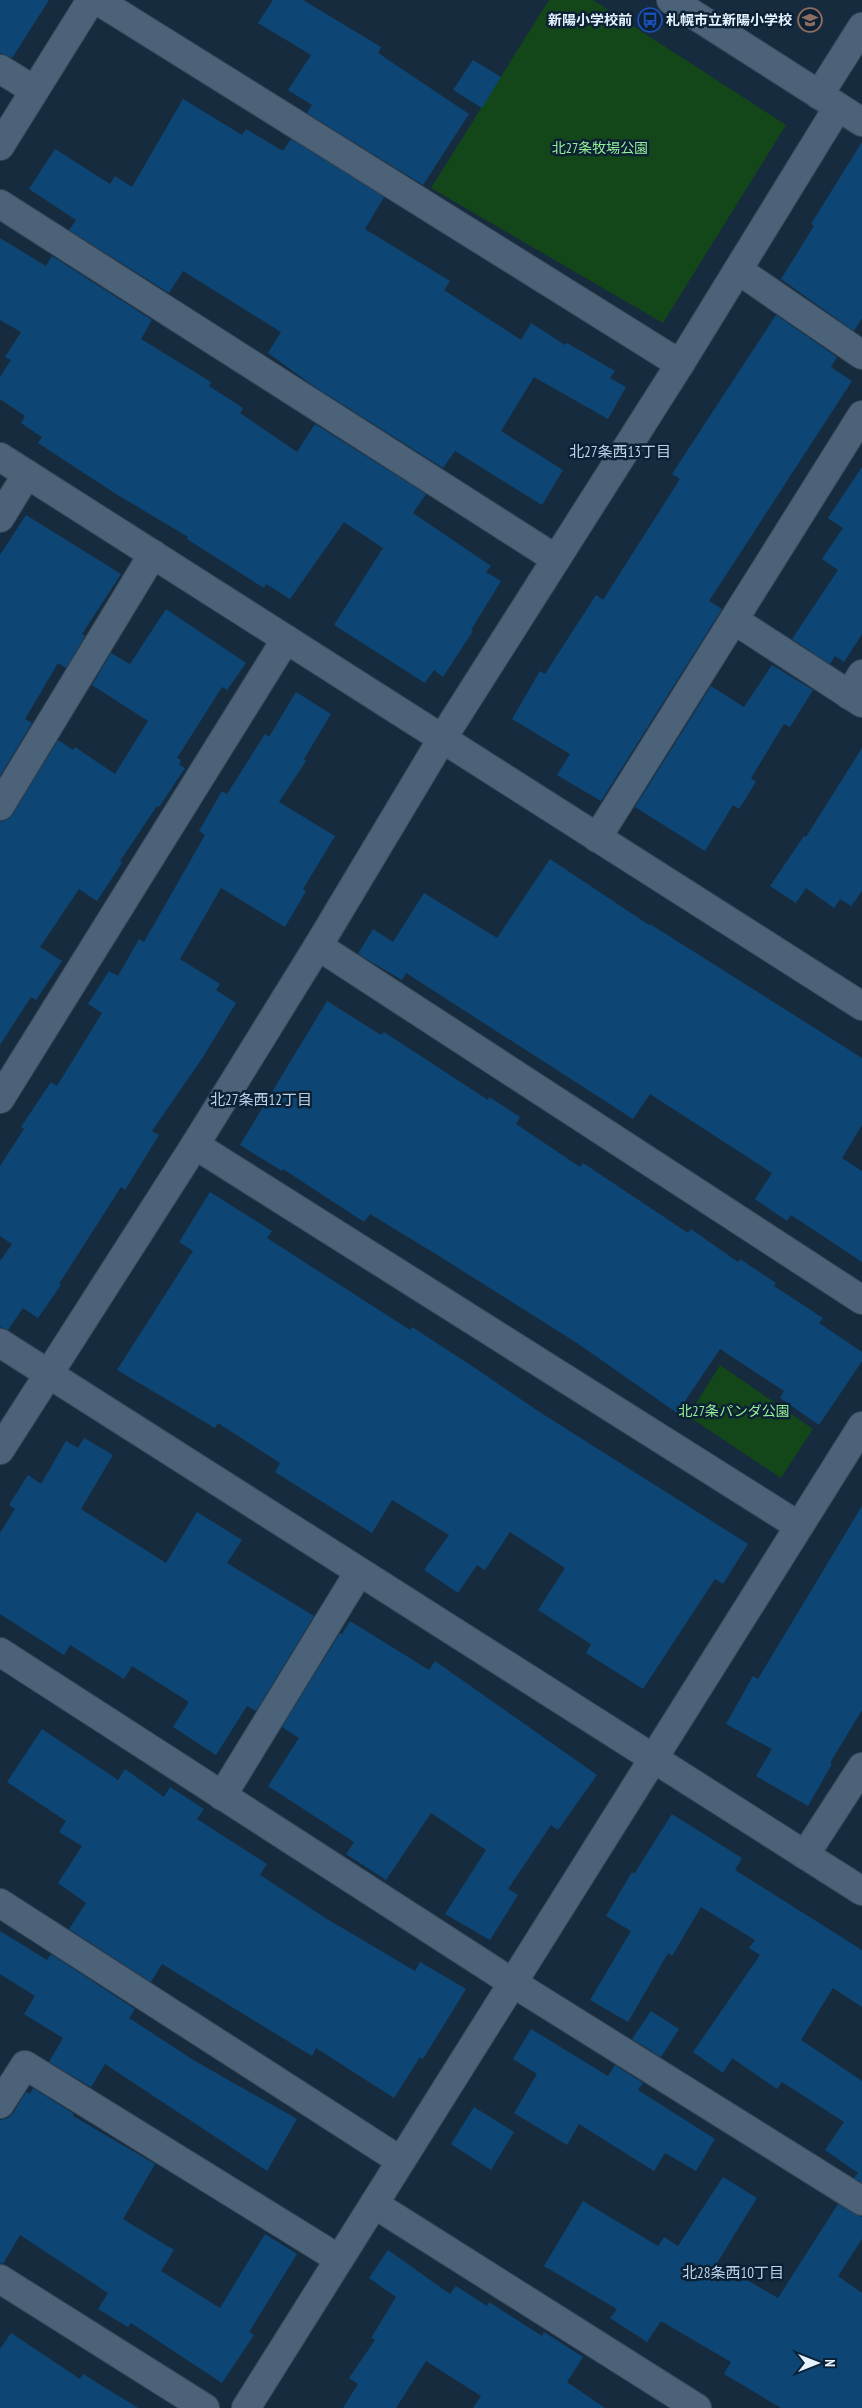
<svg xmlns="http://www.w3.org/2000/svg" width="862" height="2408" font-family="'PT Sans Narrow','Noto Sans JP',sans-serif">
	<style>
		.green { fill: #134719 }
		.building { fill: #0d4674 }
		.lines { fill: none; stroke-linecap: round; stroke-linejoin: round }
		.street-casing { stroke: #384959; stroke-width: 30 }
		.secondary-casing { stroke: #384959; stroke-width: 30 }
		.street { stroke: #4c6278; stroke-width: 28 }
		.secondary { stroke: #4c6278; stroke-width: 28 }
		.labels { text-anchor: middle; dominant-baseline: central; stroke-width: 5; stroke-linejoin: round; paint-order: stroke }
		.poi-label { font-size: 14px; font-weight: bold; fill: #e5f2ff; stroke: #0d2134; text-anchor: end }
		.park-label { font-size: 14px; fill: #96f299; stroke: #0d2134 }
		.neighbourhood-label { font-size: 15px; fill: #b9d2eb; stroke: #0d2134 }
	</style>
	<rect width="100%" height="100%" fill="#172b3e"/>
	<g class="green">
		<polygon points="549,0 593,0 786,125 663,323 431,188"/>
		<polygon points="720,1365 813,1429 781,1478 688,1416"/>
	</g>
	<g class="building">
		<polygon points="0,0 49,0 12,58 0,53"/>
		<polygon points="273,0 303,0 381,47 378,53 469,114 423,185 307,113 312,105 288,90 311,55 258,23"/>
		<polygon points="473,60 501,77 482,108 453,90"/>
		<polygon points="183,99 242,135 246,129 283,151 291,139 384,197 365,229 450,281 444,290 521,340 531,323 565,345 567,343 615,371 610,378 626,387 608,419 534,377 501,431 563,470 542,505 455,451 443,468 312,385 268,353 281,332 183,271 169,293 69,230 76,220 29,189 55,149 110,184 115,176 132,187"/>
		<polygon points="862,142 862,318 854,331 781,279 814,226 811,224"/>
		<polygon points="0,238 46,266 52,256 152,320 141,339 211,382 209,386 243,408 240,413 297,452 315,424 426,494 413,513 491,566 486,572 501,581 471,630 473,631 443,677 434,670 425,683 334,625 383,548 344,522 290,599 266,584 264,588 187,539 188,537 116,494 38,443 42,437 21,423 25,416 0,399 0,377 11,360 5,357 21,332 0,320"/>
		<polygon points="776,315 837,357 831,367 852,381 709,601 722,609 601,801 557,775 570,754 512,719 540,671 545,674 596,595 603,600 680,479 672,474"/>
		<polygon points="862,467 862,634 844,662 835,656 830,664 792,639 838,570 822,559 843,528 828,518"/>
		<polygon points="26,515 121,574 82,634 85,636 66,668 58,663 25,719 32,723 0,776 0,555"/>
		<polygon points="166,609 246,663 227,690 222,687 177,758 181,760 179,765 185,768 159,807 157,806 120,861 122,863 97,901 79,889 40,947 62,961 36,1000 31,997 0,1045 0,822 8,819 13,814 58,740 73,750 75,747 115,774 148,721 92,685 111,653 130,664"/>
		<polygon points="772,665 813,690 790,727 784,724 751,778 756,782 739,809 733,805 705,851 635,807 711,686 744,707"/>
		<polygon points="296,692 331,714 304,759 306,761 279,802 335,836 303,889 306,891 285,927 221,888 180,959 220,984 216,990 236,1003 203,1057 152,1131 159,1135 125,1190 121,1187 59,1284 61,1285 38,1318 23,1308 8,1330 0,1327 0,1261 12,1244 0,1236 0,1166 24,1129 21,1127 51,1082 57,1086 102,1013 88,1004 109,971 118,976 139,939 144,942 205,835 199,831 222,791 227,794 265,734 269,737"/>
		<polygon points="862,748 862,891 851,906 840,899 834,908 806,888 796,903 770,886 804,836 806,837"/>
		<polygon points="550,859 649,925 650,924 862,1058 862,1125 842,1158 862,1171 862,1262 791,1215 787,1221 755,1199 772,1173 650,1094 633,1119 406,973 402,980 358,954 373,929 393,942 424,893 497,938"/>
		<polygon points="327,1001 381,1035 384,1032 488,1100 489,1097 520,1117 516,1124 580,1167 583,1163 688,1233 691,1229 738,1262 740,1259 776,1283 774,1286 823,1318 819,1323 862,1352 862,1361 819,1425 780,1398 784,1391 720,1349 677,1413 577,1343 439,1256 370,1214 364,1222 283,1169 282,1171 240,1145"/>
		<polygon points="210,1192 272,1231 267,1238 410,1330 412,1327 472,1366 538,1411 748,1544 723,1584 715,1579 643,1689 586,1653 591,1644 538,1610 565,1568 510,1532 485,1570 477,1565 458,1593 424,1570 449,1535 392,1500 372,1533 275,1472 280,1463 218,1423 215,1428 117,1370 193,1251 179,1242"/>
		<polygon points="84,1438 113,1455 81,1509 166,1563 197,1512 242,1540 227,1563 314,1616 256,1711 247,1706 216,1755 173,1727 189,1702 132,1666 124,1679 70,1645 64,1655 0,1614 0,1533 15,1509 9,1505 28,1475 41,1484 66,1441 78,1448"/>
		<polygon points="862,1506 862,1710 830,1763 832,1764 808,1806 756,1776 772,1749 726,1724 753,1676 758,1679"/>
		<polygon points="350,1621 429,1670 435,1661 597,1775 558,1830 551,1825 508,1889 518,1895 490,1940 445,1914 486,1850 431,1813 386,1880 346,1854 354,1842 268,1786 299,1738 282,1727 340,1633 342,1634"/>
		<polygon points="42,1729 118,1780 125,1769 164,1797 170,1787 204,1809 197,1819 267,1864 260,1875 327,1919 415,1971 420,1962 466,1989 423,2059 420,2057 394,2098 316,2048 312,2056 162,1964 151,1982 69,1929 86,1903 58,1883 82,1846 59,1832 66,1821 7,1782"/>
		<polygon points="672,1814 742,1858 735,1870 862,1950 862,2007 833,1988 801,2040 862,2081 862,2183 854,2178 858,2173 825,2150 844,2122 782,2082 777,2089 732,2058 723,2073 693,2052 760,1955 749,1948 755,1940 701,1907 672,1956 668,1953 628,2022 590,2000 631,1931 606,1916 632,1872 634,1874"/>
		<polygon points="0,1931 47,1960 51,1954 135,2009 129,2018 195,2061 297,2119 267,2171 105,2064 91,2087 49,2062 63,2038 24,2014 35,1996 0,1974"/>
		<polygon points="651,2011 679,2029 661,2057 632,2039"/>
		<polygon points="531,2029 608,2076 615,2065 643,2083 638,2090 715,2139 696,2171 665,2153 654,2171 579,2124 567,2145 514,2113 537,2074 513,2059"/>
		<polygon points="33,2088 74,2114 73,2116 155,2164 123,2219 174,2250 161,2271 220,2308 265,2234 297,2254 249,2332 254,2335 222,2383 131,2323 128,2327 98,2309 108,2293 20,2235 3,2264 0,2263 0,2120 8,2118 13,2113 26,2092 30,2094"/>
		<polygon points="474,2107 514,2132 491,2170 451,2144"/>
		<polygon points="723,2177 757,2198 717,2263 778,2298 838,2204 854,2214 862,2217 862,2239 838,2276 862,2293 862,2408 781,2408 724,2374 731,2362 661,2321 647,2342 610,2318 617,2309 544,2266 583,2201 658,2246 664,2237 678,2246"/>
		<polygon points="388,2250 450,2294 456,2286 487,2306 489,2302 542,2336 544,2332 583,2357 567,2382 605,2408 473,2408 481,2396 426,2361 396,2408 343,2408 358,2384 349,2378 375,2340 371,2338 396,2297 369,2278"/>
		<polygon points="11,2333 80,2379 83,2374 138,2408 0,2408 0,2349"/>
	</g>
	<g class="lines">
		<g class="street-casing">
			<g id="street">
				<polyline points="97,0 680,364"/>
				<polyline points="0,69 34,90"/>
				<polyline points="819,95 862,27"/>
				<polyline points="0,146 91,0"/>
				<polyline points="0,204 556,559"/>
				<polyline points="738,270 862,355"/>
				<polyline points="0,457 862,1006"/>
				<polyline points="0,518 27,474"/>
				<polyline points="734,620 862,703"/>
				<polyline points="849,695 862,674"/>
				<polyline points="0,806 153,554"/>
				<polyline points="597,838 862,415"/>
				<polyline points="318,946 862,1300"/>
				<polyline points="0,1099 286,639"/>
				<polyline points="195,1145 799,1526"/>
				<polyline points="0,1343 862,1891"/>
				<polyline points="0,1450 195,1145 318,946 442,739 680,364 838,107"/>
				<polyline points="0,1652 513,1983 862,2201"/>
				<polyline points="222,1796 359,1572"/>
				<polyline points="805,1855 862,1767"/>
				<polyline points="0,1903 401,2161"/>
				<polyline points="0,2104 25,2065 339,2259"/>
				<polyline points="374,2204 697,2408"/>
				<polyline points="0,2279 205,2408"/>
				<polyline points="246,2408 862,1426"/>
			</g>
		</g>
		<g class="secondary-casing">
			<polyline id="secondary" points="671,0 862,122"/>
		</g>
		<use href="#street" class="street"/>
		<use href="#secondary" class="secondary"/>
	</g>
	<defs>
		<g id="bus-ring" transform="scale(1.25)"><circle r="9.5" fill="#0d2134" stroke="#1a4fb4" stroke-width="1.5"/><path d="M-5-6H5V4H4V6H2V4H-2V6H-4V4H-5ZM-3.5-4V0h7V-4ZM-3.5 1.2v1.5H-2V1.2ZM2 1.2v1.5H3.5V1.2Z" fill="#1a4fb4"/></g>
		<g id="school-ring" transform="scale(1.25)"><circle r="9.5" fill="#0d2134" stroke="#8d6e63" stroke-width="1.5"/><path d="M0-5L7-2L0 1L-7-2ZM-4 1L0 2.5L4 1V4Q0 6-4 4Z" fill="#8d6e63"/></g>
	</defs>
	<g fill-rule="evenodd">
		<use href="#bus-ring" x="650" y="20"/>
		<use href="#school-ring" x="810" y="20"/>
	</g>
	<g class="labels">
		<g class="poi-label">
			<text x="632" y="20">新陽小学校前</text>
			<text x="792" y="20">札幌市立新陽小学校</text>
		</g>
		<g class="park-label">
			<text x="600" y="148">北27条牧場公園</text>
			<text x="734" y="1411">北27条パンダ公園</text>
		</g>
		<g class="neighbourhood-label">
			<text x="620" y="451">北27条西13丁目</text>
			<text x="261" y="1099">北27条西12丁目</text>
			<text x="733" y="2272">北28条西10丁目</text>
		</g>
	</g>
	<g transform="translate(817 2363) rotate(90)" stroke="#0d2134" stroke-width="4" paint-order="stroke">
	<path d="M0-4L9 19L0 12L-9 19Z" fill="#e5f2ff"/>
	<text y="-8" font-size="14" font-weight="bold" text-anchor="middle" fill="#e5f2ff">N</text>
	</g>
</svg>
